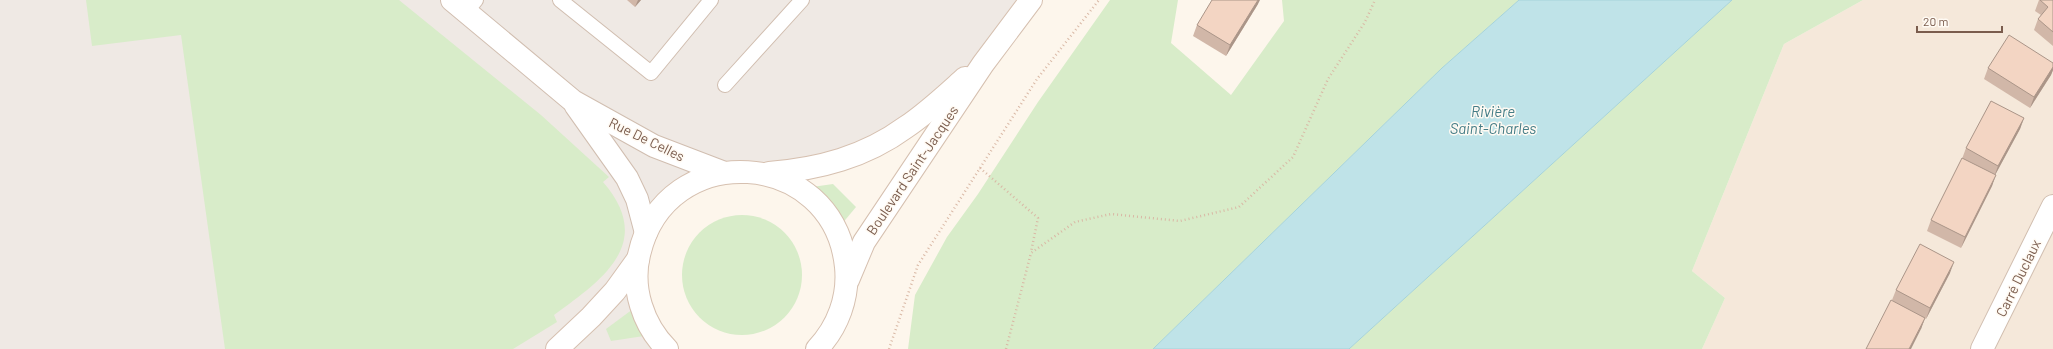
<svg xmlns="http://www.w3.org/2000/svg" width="2053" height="349" font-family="Barlow,sans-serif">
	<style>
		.residential { fill: #f5e8da }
		.industrial { fill: #efe9e4 }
		.green { fill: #d8ecc9 }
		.water { fill: #bfe3e8; stroke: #a5d3da }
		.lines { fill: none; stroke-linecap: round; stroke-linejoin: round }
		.lane-casing { stroke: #d1beb0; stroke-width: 16 }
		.street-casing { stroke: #d1beb0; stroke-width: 24 }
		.secondary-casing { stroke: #d6c0b0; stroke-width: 24 }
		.path { stroke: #d9b8a5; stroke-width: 2.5; stroke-dasharray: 1 3; stroke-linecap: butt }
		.lane { stroke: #fff; stroke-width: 14 }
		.street { stroke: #fff; stroke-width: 22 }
		.secondary { stroke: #fff; stroke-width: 22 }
		.wall { fill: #d1b7a8 }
		.shaded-wall { fill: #aa9588 }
		.building { fill: #f3d5c3; stroke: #aa9588 }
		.labels { text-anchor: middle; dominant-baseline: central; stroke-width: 3; stroke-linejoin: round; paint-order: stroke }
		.street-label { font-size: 14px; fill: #7a5c4d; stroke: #fffaf3 }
		.water-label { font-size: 15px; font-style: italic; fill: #437c86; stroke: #fffaf3 }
	</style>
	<rect width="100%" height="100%" fill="#fdf6ec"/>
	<polygon class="residential" points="1863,0 2053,0 2053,349 1702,349 1725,298 1692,271 1784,44"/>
	<polygon class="industrial" points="0,0 1031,0 983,64 873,148 738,171 669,199 637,282 667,349 0,349"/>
	<g class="green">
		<path d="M86 0H399L541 115 609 177 603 182C656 243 602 280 554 315L557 322 513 349H225L181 35 92 46Z"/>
		<polygon points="1110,0 1178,0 1171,43 1231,95 1284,21 1282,0 1519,0 1442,68 1153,349 908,349 915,295 947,237 978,194 1038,102"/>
		<polygon points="1732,0 1863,0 1784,44 1692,271 1725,298 1702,349 1349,349"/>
		<polygon points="833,184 856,207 841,225 812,187"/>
		<circle cx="742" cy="275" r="60"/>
		<polygon points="633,309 644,336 611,341 606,329"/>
	</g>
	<polygon class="water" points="1519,0 1732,0 1349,349 1153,349 1442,68"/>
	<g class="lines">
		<g class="lane-casing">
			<g id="lane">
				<polyline points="560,0 651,73 711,0"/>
				<polyline points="466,12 476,0"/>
				<polyline points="725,85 802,0"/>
			</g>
		</g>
		<g class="street-casing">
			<g id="street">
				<polyline points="452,0 573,101 654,146 722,172"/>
				<polyline points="576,106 627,178 637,199 646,233"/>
				<polyline points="1982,349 2053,206"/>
			</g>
		</g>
		<g class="secondary-casing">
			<g id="secondary">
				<path d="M769 173C819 169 865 157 906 127 927 113 946 95 965 78"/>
				<polyline points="848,280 864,242 983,64 1031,0"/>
				<polyline points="557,349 591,317 615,291 638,259"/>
				<path d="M667 349C643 325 631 288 639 255 665 137 834 148 846 267 849 297 838 327 817 349"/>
			</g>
		</g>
		<g class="path">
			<polyline points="980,168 1038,218 1031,252"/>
			<polyline points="889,349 918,265 1037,79 1099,0"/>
			<polyline points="1006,349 1031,253 1075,222 1111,214 1180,221 1239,207 1293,157 1328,79 1365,22 1375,0"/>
		</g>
		<use href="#lane" class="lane"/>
		<use href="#street" class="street"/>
		<use href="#secondary" class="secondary"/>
	</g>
	<g class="wall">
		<polygon points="627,0 641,0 635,7"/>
		<polygon points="2039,0 2053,0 2053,46 2034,30 2038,19 2041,15 2035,11"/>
		<polygon points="1258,4 1226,56 1193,36 1197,25"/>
		<polygon points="2053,63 2053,70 2051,75 2030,108 1984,79 1988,68"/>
		<polygon points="2024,118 2020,129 1995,175 1992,186 1961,248 1927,231 1931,220 1962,159 1966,148"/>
		<polygon points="1950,273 1926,319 1925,318 1921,329 1892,300 1896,290"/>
	</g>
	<g class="shaded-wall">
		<polygon points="638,0 641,0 635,7"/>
		<polygon points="1258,0 1260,0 1258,4 1226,56 1230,45"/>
		<polygon points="2053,67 2053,70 2051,75 2030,108 2034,97"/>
		<polygon points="2024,118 2020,129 1994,177 1998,166"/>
		<polygon points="1996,175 1992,186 1961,248 1965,237"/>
		<polygon points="1954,262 1950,273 1926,319 1930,308"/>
		<polygon points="1925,318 1921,329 1911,349 1909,349"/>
	</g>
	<g class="building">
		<polygon points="1212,0 1258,0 1230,45 1197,25"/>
		<polygon points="2040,0 2053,0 2053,32 2038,19 2048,7"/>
		<polygon points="2009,35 2053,63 2053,67 2034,97 1988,68"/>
		<polygon points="1991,101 2024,118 1998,166 1966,148"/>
		<polygon points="1962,158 1996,175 1965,237 1931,220"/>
		<polygon points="1920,244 1954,262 1930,308 1896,290"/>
		<polygon points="1891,300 1925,318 1909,349 1866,349"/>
	</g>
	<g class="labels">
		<g class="street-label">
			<text transform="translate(647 139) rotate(26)">Rue De Celles</text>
			<text transform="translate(912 170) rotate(-56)">Boulevard Saint-Jacques</text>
			<text transform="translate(2018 278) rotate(-64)">Carré Duclaux</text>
		</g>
		<g class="water-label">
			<text x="1493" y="111">Rivière<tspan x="1493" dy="17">Saint-Charles</tspan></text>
		</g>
	</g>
	<path d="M1917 26v6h85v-6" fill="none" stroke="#7a5c4d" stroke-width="2"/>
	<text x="1923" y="26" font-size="12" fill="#7a5c4d" stroke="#fffaf3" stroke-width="3" paint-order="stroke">20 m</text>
</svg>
